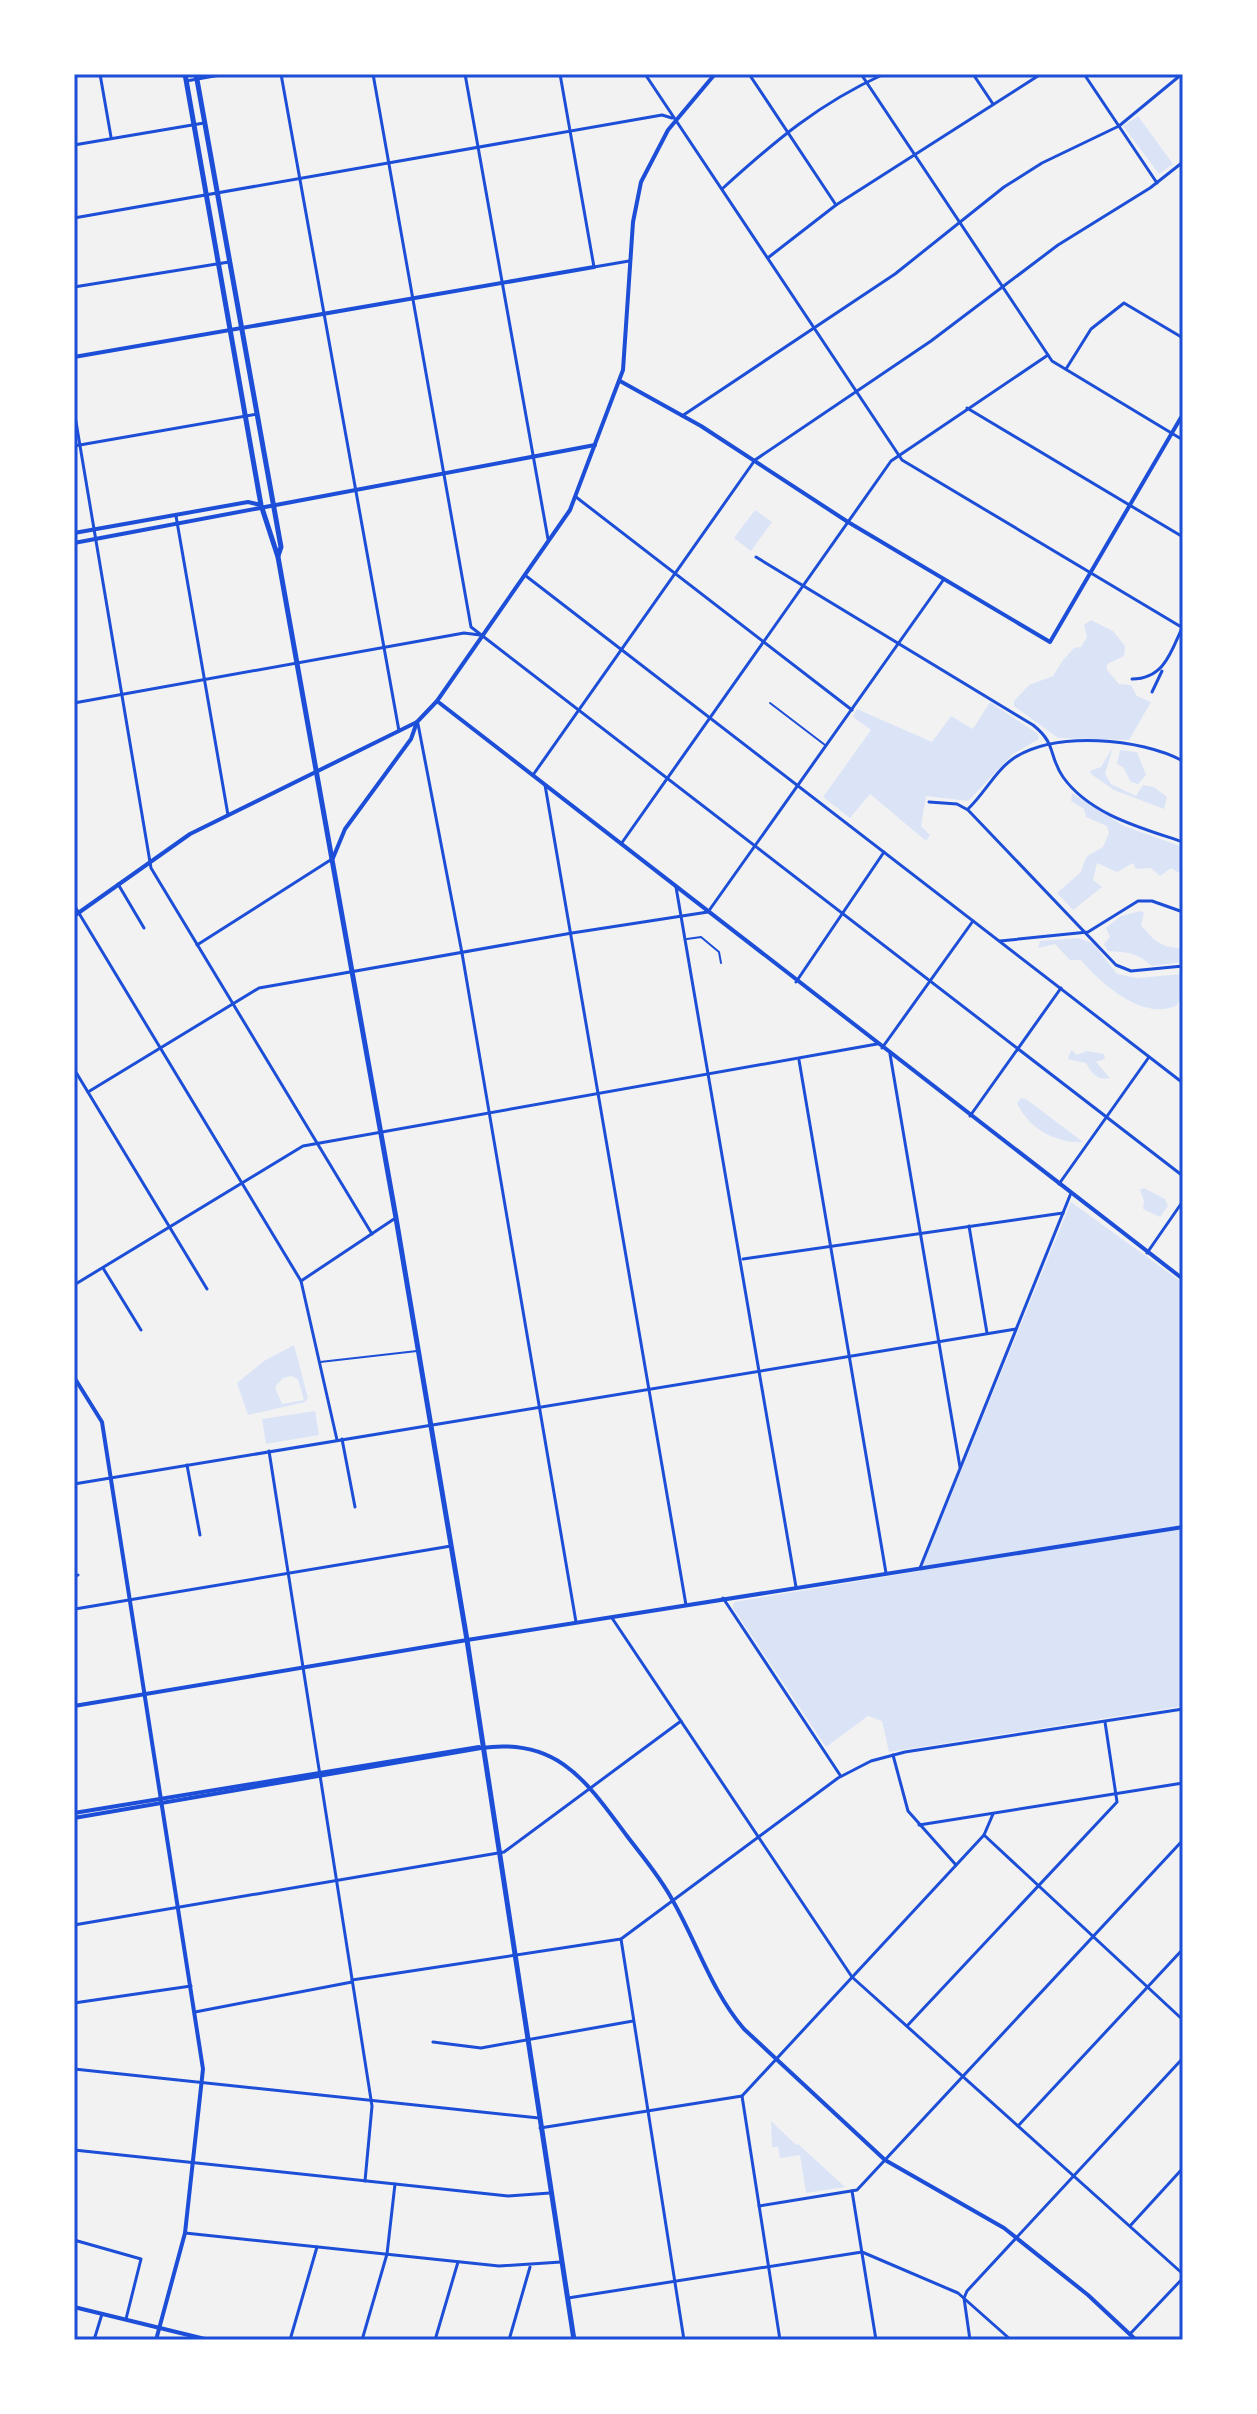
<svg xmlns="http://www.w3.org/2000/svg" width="1257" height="2414" font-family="Arial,sans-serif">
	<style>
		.green { fill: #dbe4f7; fill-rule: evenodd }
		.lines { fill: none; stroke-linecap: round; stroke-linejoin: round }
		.service { stroke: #1d4ed8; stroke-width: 2 }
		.minor { stroke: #1d4ed8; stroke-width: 3 }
		.tertiary { stroke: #1d4ed8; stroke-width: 4 }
		.secondary { stroke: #1d4ed8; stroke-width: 4 }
		.primary { stroke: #1d4ed8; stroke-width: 5 }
		.neatline { fill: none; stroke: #1d4ed8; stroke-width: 3 }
	</style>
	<rect width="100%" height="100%" fill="#f2f2f2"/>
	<g class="green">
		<polygon points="1138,116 1173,164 1159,174 1123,126"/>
		<polygon points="755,510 772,522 751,551 734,538"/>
		<polygon points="1091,620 1113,631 1125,646 1124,656 1107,664 1107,670 1119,684 1131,685 1137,696 1151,702 1129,740 1058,738 1014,706 1014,701 1029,685 1053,676 1063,660 1074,648 1081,647 1087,637 1084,625"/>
		<polygon points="990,702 1038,734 1039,739 1013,754 968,801 926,796 921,826 930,835 926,841 870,794 850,818 823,797 871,730 853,717 857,709 932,742 951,716 973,729"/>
		<polygon points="1113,747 1105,774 1111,784 1136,796 1143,785 1154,787 1167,797 1164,809 1114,790 1091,774 1090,771 1101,767"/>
		<polygon points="1120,750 1137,752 1146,775 1138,784 1131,782 1123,767 1117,764"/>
		<path d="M1072 793 1124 826 1183 847V875L1171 868 1160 876 1151 868 1136 869 1133 863 1117 872 1097 863 1093 880 1102 887 1073 910 1057 893 1081 872C1088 850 1086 858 1103 847L1109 833 1107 826 1086 817 1084 809 1071 801Z"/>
		<path d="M1141 911 1144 913 1141 925C1154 941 1161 948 1183 948V962L1152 966C1135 951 1127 953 1108 951L1104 944 1110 937 1106 928 1121 916Z"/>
		<path d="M1078 938 1093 943 1117 974 1137 978 1182 974 1183 992 1177 1005C1145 1022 1102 985 1081 960H1070L1055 944 1038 948 1040 941Z"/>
		<path d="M1071 1050 1077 1055 1087 1051 1104 1054 1105 1059 1096 1062 1110 1078C1096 1081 1091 1072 1086 1063L1068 1059Z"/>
		<path d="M1021 1098 1026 1099 1083 1142C1056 1144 1028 1128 1017 1103Z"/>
		<polygon points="1144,1188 1165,1199 1168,1206 1160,1217 1143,1209 1144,1201 1140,1190"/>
		<polygon points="1071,1202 1183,1283 1183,1706 889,1752 882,1721 868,1716 826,1747 733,1608 734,1602 920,1571"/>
		<path d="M294 1345 308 1398 305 1402 248 1415 237 1383 264 1361ZM291 1376 298 1379 304 1400 282 1404 275 1387 283 1378Z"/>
		<polygon points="315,1411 319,1435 266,1444 262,1419"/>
		<polygon points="771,2121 796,2145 798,2144 845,2187 806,2193 800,2155 780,2158 778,2147 772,2147"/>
	</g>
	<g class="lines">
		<g class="service">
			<polyline points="770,703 825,745"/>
			<polyline points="687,939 701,937 719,952 721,963"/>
			<polyline points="320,1362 417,1351"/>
		</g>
		<g class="minor">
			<polyline points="100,74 111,137"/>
			<polyline points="281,74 399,731"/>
			<polyline points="373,74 471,627 1183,1176"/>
			<polyline points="465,74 548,539"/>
			<polyline points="560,74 594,267 629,261"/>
			<polyline points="645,74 902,460 1183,628"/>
			<polyline points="749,74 836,205"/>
			<polyline points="861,74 1052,361 1183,440"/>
			<polyline points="973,74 993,104"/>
			<polyline points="1084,74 1157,183"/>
			<polyline points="186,81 226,74"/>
			<polyline points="74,145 204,123"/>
			<path d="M722 189C775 141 818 104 884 74"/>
			<polyline points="74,218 662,115 672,118"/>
			<polyline points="769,257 836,205 1041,74"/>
			<polyline points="74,287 229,262"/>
			<polyline points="1066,369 1091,329 1124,303 1183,338"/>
			<polyline points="967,408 1183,537"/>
			<polyline points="74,410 151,868 372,1234"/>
			<polyline points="682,416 895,274 1004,187 1042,163 1119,126 1182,74"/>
			<polyline points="74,446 257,414"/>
			<polyline points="576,497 852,710"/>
			<polyline points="176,516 228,815"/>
			<path d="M756 557 1033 725C1057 744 1048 755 1063 777 1090 815 1142 828 1183 842"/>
			<polyline points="526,576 1183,1083"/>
			<path d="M1132 679C1164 679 1171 652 1182 628"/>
			<polyline points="1152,692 1162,671"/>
			<polyline points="74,703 464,633 480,635"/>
			<polyline points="418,724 462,953 576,1622"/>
			<polyline points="533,775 755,460 931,341 1058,245 1150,188 1183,162"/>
			<polyline points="545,785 686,1605"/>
			<polyline points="929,802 957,804 968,810 1116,965 1131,971 1183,966"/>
			<path d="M968 809C985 793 995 771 1014 758 1056 731 1140 738 1183 761"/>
			<polyline points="621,844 891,461 1048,355"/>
			<polyline points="118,884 144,928"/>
			<polyline points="676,887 796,1587"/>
			<polyline points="74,905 301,1281 337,1440"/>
			<polyline points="1000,941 1088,932 1138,901 1152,901 1183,912"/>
			<polyline points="197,945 332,859"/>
			<polyline points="796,982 884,852"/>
			<polyline points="882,1048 973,921"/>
			<polyline points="890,1054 960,1467"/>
			<polyline points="799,1060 886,1573"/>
			<polyline points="74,1069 207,1289"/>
			<polyline points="88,1092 259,988 572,933 708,912 944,579"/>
			<polyline points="970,1116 1061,988"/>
			<polyline points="1059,1184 1149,1057"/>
			<polyline points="969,1226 987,1333"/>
			<polyline points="1147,1253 1183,1201"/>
			<polyline points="743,1259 1063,1213"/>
			<polyline points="103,1268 141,1330"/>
			<polyline points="301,1281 394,1219"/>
			<polyline points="74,1285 303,1146 877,1044"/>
			<polyline points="342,1439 355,1507"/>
			<polyline points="269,1451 372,2106 365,2181"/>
			<polyline points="187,1465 200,1535"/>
			<polyline points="74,1484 1016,1329"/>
			<polyline points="920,1568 1071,1193"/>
			<polyline points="74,1577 78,1575"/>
			<polyline points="723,1598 840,1775"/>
			<polyline points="75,1609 451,1546"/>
			<polyline points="612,1618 852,1977 1183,2274"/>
			<polyline points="893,1755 908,1811 956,1865"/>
			<polyline points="919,1825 1183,1783"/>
			<polyline points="984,1835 1183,2020"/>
			<polyline points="74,1925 504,1852 681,1721"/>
			<polyline points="621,1939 684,2340"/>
			<polyline points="352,1980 621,1939 838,1778 871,1761 905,1752 1183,1709"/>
			<polyline points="74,2003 191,1986"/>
			<polyline points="195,2012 352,1982"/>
			<polyline points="907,2026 1117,1802 1105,1722"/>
			<polyline points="433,2042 481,2048 633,2021"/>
			<polyline points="74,2069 539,2118"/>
			<polyline points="742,2096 780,2340"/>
			<polyline points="1018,2126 1183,1949"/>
			<polyline points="540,2128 742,2096 984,1835 993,1814"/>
			<polyline points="74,2150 508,2196 550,2193"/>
			<polyline points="852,2191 876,2340"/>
			<polyline points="759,2206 857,2190 1183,1840"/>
			<polyline points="1130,2226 1183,2168"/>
			<polyline points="185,2233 499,2266 561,2262"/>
			<polyline points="74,2240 141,2259 126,2319"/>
			<polyline points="568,2298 862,2252 958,2293 1011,2340"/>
			<polyline points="1130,2334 1183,2278"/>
			<polyline points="94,2340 102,2314"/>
			<polyline points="290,2340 317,2247"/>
			<polyline points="362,2340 387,2254 395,2184"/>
			<polyline points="435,2340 458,2262"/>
			<polyline points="509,2340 530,2267"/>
			<polyline points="970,2340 964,2298 967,2291 1183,2058"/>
		</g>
		<g class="tertiary">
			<polyline points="74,357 594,267"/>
			<polyline points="620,381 701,426 848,522 1050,642 1183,414"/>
			<polyline points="74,533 248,502 261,505"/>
			<polyline points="74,543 595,445"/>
			<polyline points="74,1377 102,1422 203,2069 185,2233 156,2340"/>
			<polyline points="74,1706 467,1640"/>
			<polyline points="74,1813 479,1747"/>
			<polyline points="74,1818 481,1748"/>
			<polyline points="74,2307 209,2340"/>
		</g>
		<g class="secondary">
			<polyline points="437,701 1183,1279"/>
			<polyline points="333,858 345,829 411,739 417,722"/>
			<polyline points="74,916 190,834 417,722 437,701 570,510 623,370 633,222 641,182 668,130 715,74"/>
			<polyline points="467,1640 1183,1527"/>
			<path d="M481 1748C558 1737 586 1781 627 1836 643 1857 661 1878 673 1901 697 1943 712 1992 744 2029L885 2160 1004 2228 1088 2295 1136 2340"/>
		</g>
		<g class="primary">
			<polyline points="185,74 261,505 278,557 396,1218 467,1640 574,2340"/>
			<polyline points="196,74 281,547 278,556"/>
		</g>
	</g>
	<rect width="1257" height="2414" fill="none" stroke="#ffffff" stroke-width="152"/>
	<rect x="76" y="76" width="1105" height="2262" class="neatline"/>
</svg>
